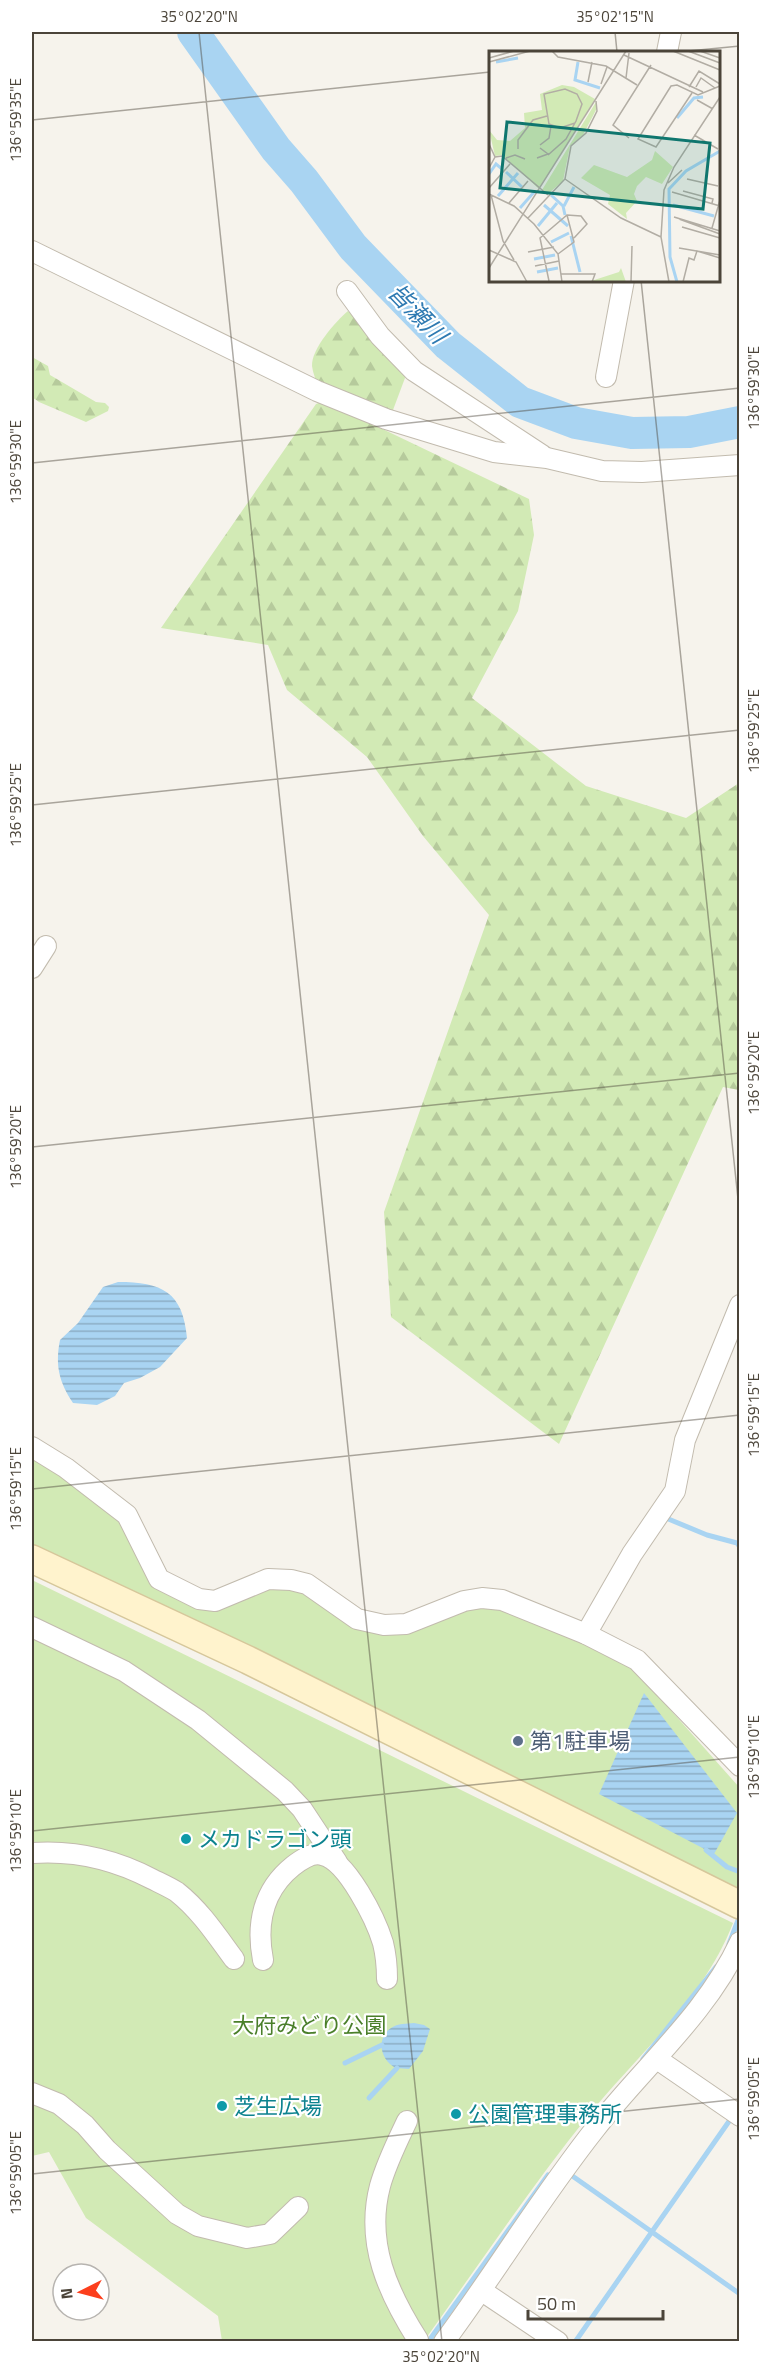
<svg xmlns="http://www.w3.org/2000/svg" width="771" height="2373" font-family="'Titillium Web','Noto Sans JP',sans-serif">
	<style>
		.forest { fill: url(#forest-firs) }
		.park { fill: #d2eab5 }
		.water { fill: url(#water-rules) }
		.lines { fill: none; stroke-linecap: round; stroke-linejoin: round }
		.stream { stroke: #a9d4f2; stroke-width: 5 }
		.river { stroke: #a9d4f2; stroke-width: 32 }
		.street-casing { stroke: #c2bbae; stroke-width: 22 }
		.secondary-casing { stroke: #d6c79b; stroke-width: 30 }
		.street { stroke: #fff; stroke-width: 20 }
		.secondary { stroke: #fff3cd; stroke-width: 27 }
		.ticks { fill: none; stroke: #4b4439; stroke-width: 1.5; stroke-opacity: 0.45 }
		.service-dot { fill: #5c6f8a; stroke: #fff; stroke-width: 2 }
		.culture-dot { fill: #0f9aa8; stroke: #fff; stroke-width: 2 }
		.labels { text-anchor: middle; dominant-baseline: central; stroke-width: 4.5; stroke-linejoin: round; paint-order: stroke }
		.service-label { font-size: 22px; fill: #4e5e75; stroke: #fff; text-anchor: start }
		.culture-label { font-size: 22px; fill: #0d838f; stroke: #fff; text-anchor: start }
		.park-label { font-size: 22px; fill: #4a7f2a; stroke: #fff }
		.water-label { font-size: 24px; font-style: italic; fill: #2e7ab2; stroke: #fff }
		.inset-river { fill: none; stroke: #a9d4f2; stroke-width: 3 }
		.inset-road { fill: none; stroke: #b2ada4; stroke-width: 1.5 }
		.view { fill: #0f766e; fill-opacity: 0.15; stroke: #0f766e; stroke-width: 3 }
		.inset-edge { fill: none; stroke: #4b4439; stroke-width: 3 }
		.neatline { fill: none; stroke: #4b4439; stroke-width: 2 }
		.ticks-label { font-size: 15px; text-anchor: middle; fill: #4b4439 }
	</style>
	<defs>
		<pattern id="forest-firs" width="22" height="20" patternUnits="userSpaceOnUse" patternTransform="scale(1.5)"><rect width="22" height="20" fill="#d2eab5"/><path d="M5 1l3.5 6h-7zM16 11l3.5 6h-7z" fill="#b6ca9c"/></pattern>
		<pattern id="water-rules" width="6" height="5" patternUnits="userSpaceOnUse" patternTransform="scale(1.5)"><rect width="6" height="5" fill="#a9d4f2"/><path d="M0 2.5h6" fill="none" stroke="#8caec5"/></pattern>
	</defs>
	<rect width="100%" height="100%" fill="#f6f3ec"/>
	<g class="forest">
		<path d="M348 311 404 369 405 378 393 410 387 411 320 388C316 381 313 374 312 366 311 349 336 321 348 311Z"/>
		<polygon points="32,357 48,366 50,375 96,402 105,403 109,407 108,411 86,422 39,402 32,397"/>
		<polygon points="324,401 529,499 534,535 518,611 472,698 586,786 686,818 739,783 739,1090 723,1087 559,1444 391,1317 384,1212 489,915 423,836 367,757 287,690 268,645 161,628 316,404"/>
	</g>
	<g class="park">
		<polygon points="32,1459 63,1473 120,1520 155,1583 208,1610 272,1584 292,1585 356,1625 468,1608 497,1606 619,1658 635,1670 739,1787 739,1888 32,1545"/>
		<path d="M32 1580 733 1923C704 1999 638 2054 588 2116 530 2188 478 2266 424 2341H222L218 2316 86 2218 49 2152 32 2156Z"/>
	</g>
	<g class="water">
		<path d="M118 1282C162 1282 183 1292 187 1338L160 1367 140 1378 124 1383 115 1396 97 1405 73 1403C59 1382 55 1365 60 1340L78 1323 103 1287Z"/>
		<polygon points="644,1693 737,1813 714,1854 599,1794"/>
		<path d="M414 2023 424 2025 430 2029 423 2051 409 2069 396 2068C381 2061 375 2039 391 2028 398 2023 406 2024 414 2023Z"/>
	</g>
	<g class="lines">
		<g class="stream">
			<polyline points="666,1518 707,1535 737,1543 740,1547"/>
			<polyline points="706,1850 727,1867 740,1872"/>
			<polyline points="729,1944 740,1915"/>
			<polyline points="643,2059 716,1967"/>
			<polyline points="345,2063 382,2045"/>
			<polyline points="369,2098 397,2068"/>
			<polyline points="571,2175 740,2294"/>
			<polyline points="428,2342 548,2175"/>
			<polyline points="575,2342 732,2117"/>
		</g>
		<polyline class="river" points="193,32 276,149 304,181 353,247 448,345 520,402 576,423 632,433 689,432 740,422"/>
		<g class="street-casing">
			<g id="street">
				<polyline points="667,52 671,32"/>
				<polyline points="32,251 317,391 386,419 494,452 547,458 602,471 642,472 740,465"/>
				<polyline points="347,291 380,336 414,371 542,455"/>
				<polyline points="606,377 624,280"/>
				<polyline points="32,968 46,946"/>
				<polyline points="32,1447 66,1468 127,1515 159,1579 199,1599 215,1601 268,1579 291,1580 307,1584 357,1619 384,1625 406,1624 464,1601 482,1598 502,1600 586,1634 637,1660 740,1766"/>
				<polyline points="32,1627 124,1671 198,1720 285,1791 302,1809 337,1862"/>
				<polyline points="586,1634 632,1554 675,1491 685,1440 740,1305"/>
				<path d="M32 1853C74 1850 114 1859 152 1879 160 1883 169 1887 177 1892 200 1910 217 1936 234 1959"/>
				<path d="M263 1960C256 1924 263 1890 293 1866 301 1860 312 1852 322 1855 347 1860 376 1920 383 1943 386 1955 387 1967 387 1979"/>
				<polyline points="657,2059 740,2116"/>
				<polyline points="32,2093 59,2104 85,2125 107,2150 177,2214 198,2226 247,2238 270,2234 298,2207"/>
				<path d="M407 2121C397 2142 386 2164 380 2186 365 2243 388 2293 418 2340"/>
				<polyline points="482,2291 558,2342"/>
				<path d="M444 2342C496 2272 541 2197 595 2129 643 2067 706 2015 740 1942"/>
			</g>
		</g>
		<g class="secondary-casing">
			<polyline id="secondary" points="32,1559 248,1660 740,1905"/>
		</g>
		<use href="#street" class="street"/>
		<use href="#secondary" class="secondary"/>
	</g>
	<path class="ticks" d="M199 32 442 2342M615 32 617 52M678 52 740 46M32 120 490 72M641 280 740 1218M32 463 740 388M32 805 740 730M32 1147 740 1073M32 1489 740 1415M32 1831 740 1757M32 2174 740 2099"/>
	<circle class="service-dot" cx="518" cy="1741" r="6"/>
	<g class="culture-dot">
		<circle cx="186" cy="1839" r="6"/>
		<circle cx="222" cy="2106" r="6"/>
		<circle cx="456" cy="2114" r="6"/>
	</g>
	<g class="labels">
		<g class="service-label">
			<text x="530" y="1741">第1駐車場</text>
		</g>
		<g class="culture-label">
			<text x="198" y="1839">メカドラゴン頭</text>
			<text x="234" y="2106">芝生広場</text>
			<text x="468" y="2114">公園管理事務所</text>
		</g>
		<g class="park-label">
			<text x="309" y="2025">大府みどり公園</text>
		</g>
		<g class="water-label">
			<text transform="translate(418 313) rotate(46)">皆瀬川</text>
		</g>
	</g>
	<g transform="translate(489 51)">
		<rect width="231" height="231" fill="#f6f3ec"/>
		<path d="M166 100 184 116 173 133 157 126 148 135 145 143 148 150 137 162 138 168 119 153 121 144 92 127 105 114 138 126 163 109ZM132 217 137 231H99L130 221Z" fill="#d2eab5"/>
		<path d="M73 34 85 36 106 48 50 138 13 104 6 105 0 79 8 89 21 90 36 77 35 62 53 59 51 43ZM107 51 108 57 94 84 81 95 74 130 60 142 53 139Z" fill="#d2eab5"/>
		<path class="inset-river" d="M7 11 29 7M89 11 86 29 111 37M188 67 205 47 214 46M17 121 33 136M0 123 7 113 13 118M62 144 74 155 76 164M9 145 29 122M55 154 79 175M184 154 225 165M75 155 85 136M31 157 46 140M49 175 68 152M82 185 91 221M62 191 80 182M45 208 66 204M48 221 69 217M188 231 181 206 180 138 197 120 231 100"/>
		<path class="inset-road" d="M63 0 69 6 117 15 148 34M184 0 231 19M199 0 231 12M211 0 231 7M135 4 214 41M0 7 25 0M0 11 41 0M137 27 140 2M99 31 103 11M112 33 118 16M200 36 210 20 231 33M207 36 212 27 226 37M203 42 167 96 149 88 182 35 188 34 209 44 231 35M208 49 224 58M205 84 229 98M140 87 124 74 162 14M0 93 6 106 0 117M51 94 60 87 62 75M29 98V89L44 69 58 65M59 104 77 88 87 70 93 53 88 43 76 38 55 43 60 73 71 77 86 72M6 106 13 105 59 144M17 107 26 104 36 108M48 107 59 103 51 97M76 128 132 167 172 186M198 128 229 135M179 132 193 119M0 137 21 113M194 140 224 148 223 152M183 141 231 155M0 143 25 155 45 173 69 203 73 231M2 144 14 190 25 209M20 152 39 130M185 166 231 180M39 167 76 128 82 95 97 82 108 60 107 50M190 168 231 183M193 176 231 187M223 177 231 149M190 197 231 204M0 199 27 211 38 231M39 201 65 196M69 203 85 191 78 164M46 215 70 210M0 217 137 0M72 223H106L103 231M60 230 51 187 78 164 92 165 98 173 85 187M142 231 143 195M180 231 172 186 175 139 185 116 231 46M194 231 200 207 205 209 208 200 231 207"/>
		<path class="view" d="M18 71 221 92 214 158 11 137Z"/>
		<rect width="231" height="231" class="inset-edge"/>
	</g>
	<rect width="771" height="2373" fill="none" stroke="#ffffff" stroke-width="66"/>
	<g transform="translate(81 2292) rotate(264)"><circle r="28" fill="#ffffff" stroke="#b7b4b0" stroke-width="1.5"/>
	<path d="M0-4.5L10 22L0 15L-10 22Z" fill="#fc3f1d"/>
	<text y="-9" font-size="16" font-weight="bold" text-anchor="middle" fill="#4b4439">N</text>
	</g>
	<path d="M528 2310v9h135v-9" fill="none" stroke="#4b4439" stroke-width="3"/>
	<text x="537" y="2310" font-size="18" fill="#4b4439" stroke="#ffffff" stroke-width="4.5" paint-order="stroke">50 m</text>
	<rect x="33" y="33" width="705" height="2307" class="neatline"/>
	<g class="ticks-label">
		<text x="199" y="22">35°02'20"N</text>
		<text x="615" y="22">35°02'15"N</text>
		<text transform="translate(16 120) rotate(-90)" y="5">136°59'35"E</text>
		<text transform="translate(754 388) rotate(-90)" y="5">136°59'30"E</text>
		<text transform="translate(16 462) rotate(-90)" y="5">136°59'30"E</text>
		<text transform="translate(754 731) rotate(-90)" y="5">136°59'25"E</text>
		<text transform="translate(16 805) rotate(-90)" y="5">136°59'25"E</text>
		<text transform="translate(754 1073) rotate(-90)" y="5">136°59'20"E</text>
		<text transform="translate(16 1147) rotate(-90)" y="5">136°59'20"E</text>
		<text transform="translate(754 1415) rotate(-90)" y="5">136°59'15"E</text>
		<text transform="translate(16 1489) rotate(-90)" y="5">136°59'15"E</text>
		<text transform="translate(754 1757) rotate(-90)" y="5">136°59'10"E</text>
		<text transform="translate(16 1831) rotate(-90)" y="5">136°59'10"E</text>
		<text transform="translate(754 2099) rotate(-90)" y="5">136°59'05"E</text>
		<text transform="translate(16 2173) rotate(-90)" y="5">136°59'05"E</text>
		<text x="441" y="2362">35°02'20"N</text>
	</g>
</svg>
